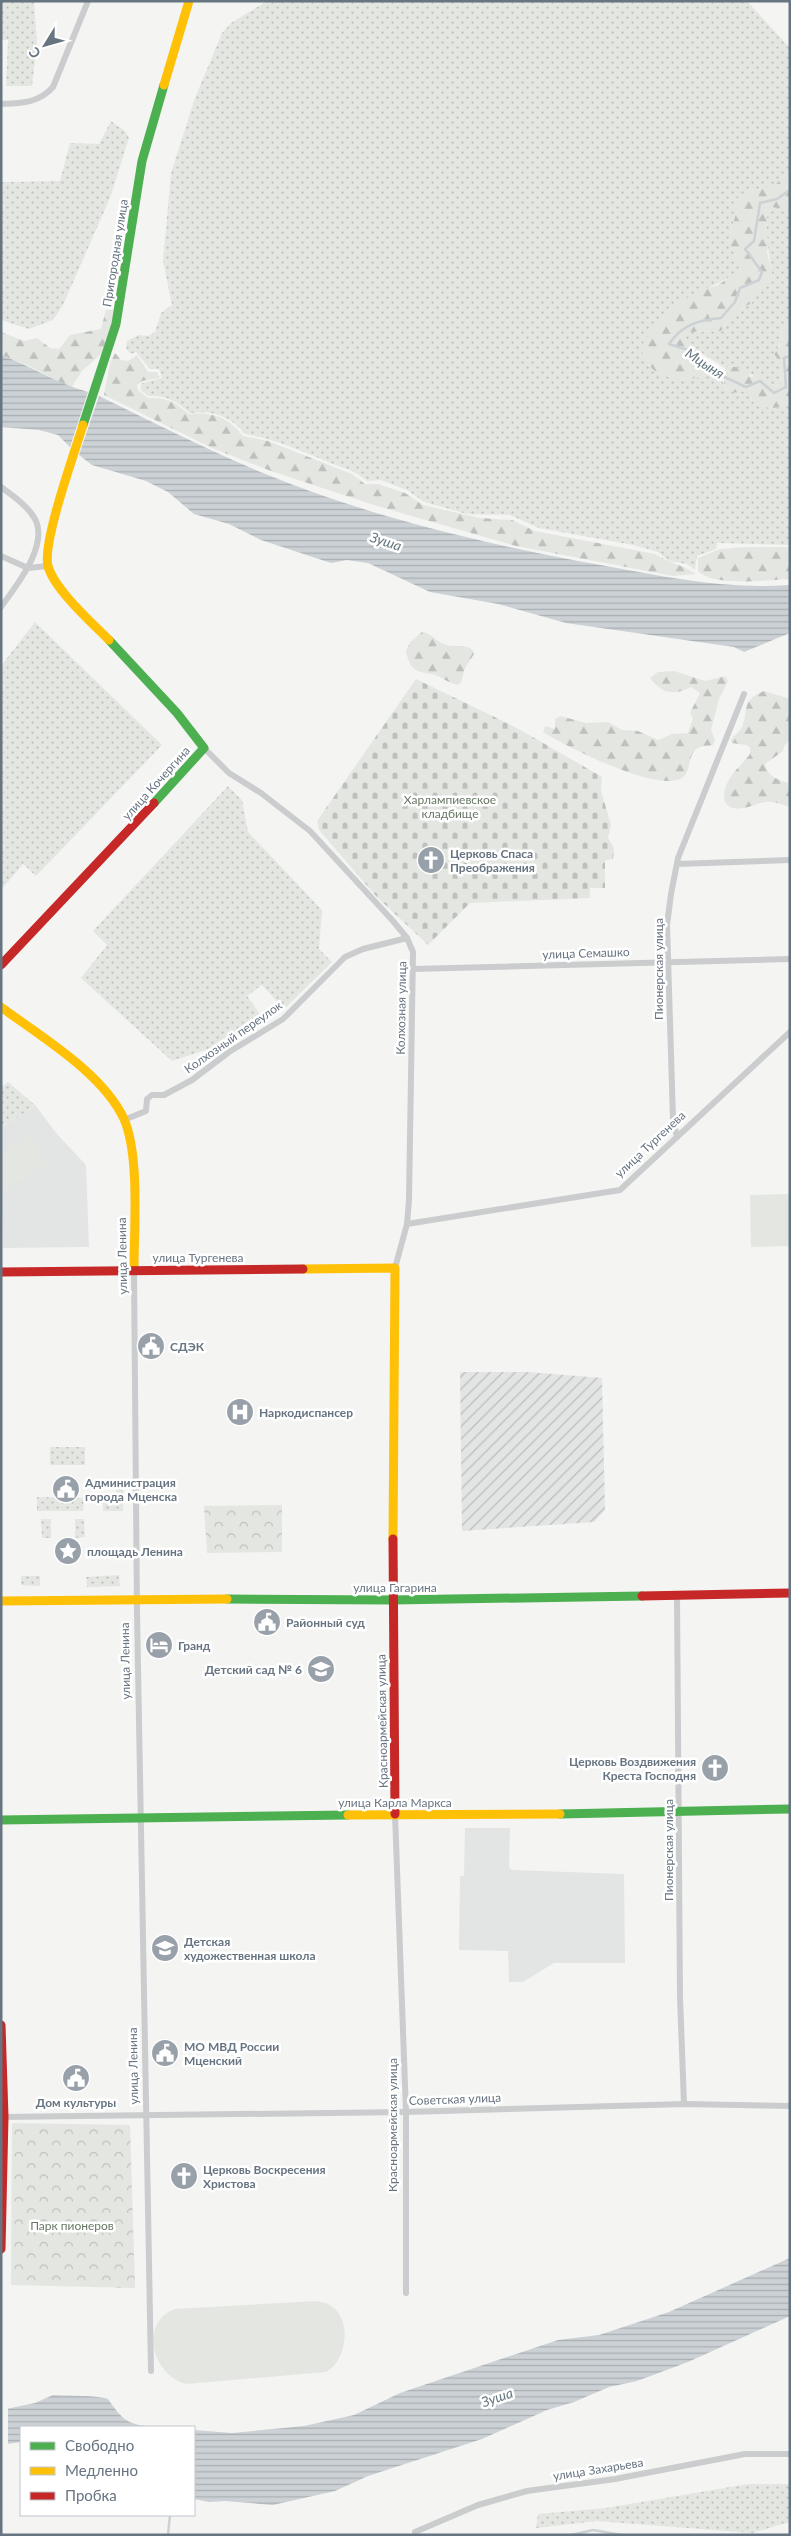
<svg xmlns="http://www.w3.org/2000/svg" width="791" height="2536" font-family="Lato,sans-serif">
	<style>
		.built { fill: #e3e4e4 }
		.industrial { fill: url(#industrial-furrows) }
		.grass { fill: url(#grass-dots) }
		.forest { fill: url(#forest-firs) }
		.cemetery { fill: url(#cemetery-stones) }
		.park { fill: url(#park-crowns) }
		.pitch { fill: #e4e7e1 }
		.water { fill: url(#water-rules) }
		.pier { fill: #f4f4f3 }
		.lines { fill: none; stroke-linecap: round; stroke-linejoin: round }
		.stream { stroke: #cbd1d4; stroke-width: 2.5 }
		.street { stroke: #cacccd; stroke-width: 6 }
		.fast { stroke: #4caf50; stroke-width: 9 }
		.slow { stroke: #ffc107; stroke-width: 9 }
		.jam { stroke: #c62828; stroke-width: 9 }
		.labels { text-anchor: middle; dominant-baseline: central; stroke-width: 5; stroke-linejoin: round; paint-order: stroke }
		.street-label { font-size: 12px; fill: #677481; stroke: #fff }
		.park-label { font-size: 12px; fill: #687865; stroke: #fff }
		.poi-label { font-size: 12px; font-weight: bold; fill: #677481; stroke: #fff; text-anchor: start }
		.water-label { font-size: 14px; font-style: italic; fill: #63757d; stroke: #fff }
	</style>
	<defs>
		<pattern id="industrial-furrows" width="10" height="10" patternUnits="userSpaceOnUse" patternTransform="scale(1.25)"><rect width="10" height="10" fill="#e3e4e4"/><path d="M-1 1l2-2M0 10L10 0M9 11l2-2" fill="none" stroke="#bcbdbe"/></pattern>
		<pattern id="grass-dots" width="8" height="8" patternUnits="userSpaceOnUse" patternTransform="scale(1.25)"><rect width="8" height="8" fill="#e4e7e1"/><path d="M2 2h.1M6 6h.1" fill="none" stroke="#bdc0bc" stroke-width="1.8" stroke-linecap="round"/></pattern>
		<pattern id="forest-firs" width="22" height="20" patternUnits="userSpaceOnUse" patternTransform="scale(1.25)"><rect width="22" height="20" fill="#e4e7e1"/><path d="M5 1l3.5 6h-7zM16 11l3.5 6h-7z" fill="#bdc0bc"/></pattern>
		<pattern id="cemetery-stones" width="16" height="16" patternUnits="userSpaceOnUse" patternTransform="scale(1.25)"><rect width="16" height="16" fill="#e4e7e1"/><path d="M2 7V4a2 2 0 0 1 4 0v3zM10 15v-3a2 2 0 0 1 4 0v3z" fill="#bdc0bc"/></pattern>
		<pattern id="park-crowns" width="20" height="18" patternUnits="userSpaceOnUse" patternTransform="scale(1.25)"><rect width="20" height="18" fill="#e4e7e1"/><path d="M2 6a3 3 0 1 1 6 0M12 15a3 3 0 1 1 6 0" fill="none" stroke="#bdc0bc"/></pattern>
		<pattern id="water-rules" width="6" height="5" patternUnits="userSpaceOnUse" patternTransform="scale(1.25)"><rect width="6" height="5" fill="#cbd1d4"/><path d="M0 2.5h6" fill="none" stroke="#a9aeb1"/></pattern>
	</defs>
	<rect width="100%" height="100%" fill="#f4f4f3"/>
	<g class="built">
		<polygon points="36,1106 56,1133 86,1165 89,1247 3,1248 1,1127"/>
		<polygon points="465,1828 510,1828 509,1867 512,1870 624,1874 625,1963 554,1963 523,1982 509,1982 508,1951 459,1950 460,1876 464,1876"/>
	</g>
	<polygon class="industrial" points="460,1372 528,1372 602,1378 605,1510 594,1522 462,1531"/>
	<g class="grass">
		<polygon points="1,1 34,1 37,43 32,86 6,86 8,40 1,40"/>
		<path d="M267 1H747L790 48V170L774 186 745 192 737 210 728 242 738 260 741 272C727 276 719 285 706 288L648 365C664 379 688 384 707 374L723 382 727 391 750 390 752 401C763 409 780 411 790 401V545L717 543 716 549 697 556 695 570 687 564 669 561 658 552 633 545 539 528 510 515 467 514 424 502 407 490 380 480 367 481C353 469 342 468 326 461 299 450 274 439 245 434 230 416 213 410 190 413 176 401 167 395 148 396L140 389 142 383 162 378 159 369H150L136 352 131 354 126 349 127 341 139 335 148 336 155 332 161 313 172 305 163 261 171 173 195 98 222 33 231 23Z"/>
		<polygon points="111,121 126,132 129,138 110,198 63,305 53,320 29,329 1,320 1,182 60,181 70,143 99,144"/>
		<path d="M777 206 786 209 790 207V323L780 330 783 341 778 346 782 381 776 387C763 377 746 374 731 366L725 368 681 340 680 335 686 332 721 331 733 314 752 302 755 293 771 284 772 273 765 231 768 223 766 211 770 207Z"/>
		<polygon points="35,622 162,745 36,876 23,864 1,890 1,666"/>
		<polygon points="228,786 242,800 248,832 322,910 319,949 332,962 284,1009 262,985 247,996 262,1017 224,1044 172,1061 81,978 107,945 93,931"/>
		<polygon points="8,1082 36,1106 1,1127 1,1084 4,1086"/>
		<rect x="50" y="1447" width="35" height="18"/>
		<polygon points="116,1479 123,1479 123,1511 103,1511 103,1498 116,1497"/>
		<polygon points="37,1497 84,1498 83,1511 37,1511"/>
		<polygon points="41,1519 51,1519 51,1538 42,1538"/>
		<polygon points="75,1519 84,1519 85,1537 75,1538"/>
		<polygon points="119,1575 120,1586 87,1587 86,1577"/>
		<polygon points="21,1576 40,1576 40,1586 21,1585"/>
		<polygon points="748,2484 790,2484 790,2522 752,2533 597,2521 536,2528 538,2514 606,2508"/>
	</g>
	<g class="forest">
		<path d="M790 170V207L786 209 771 207 766 211 768 223 765 231 769 241 767 252 772 273V284L755 293 752 303C738 309 729 318 721 331L686 332 680 335 681 340C698 348 702 357 707 374 690 383 661 381 649 365 645 361 643 353 640 348 656 322 677 300 706 288 710 287 714 287 718 285 728 279 727 276 741 272L738 260 728 242 737 210 733 202 745 192 774 186Z"/>
		<polygon points="106,310 114,310 112,326 101,354 82,371 71,388 27,365 1,355 1,332 24,341 37,338 50,348 59,349 70,335 101,329"/>
		<path d="M790 323V401C780 411 763 409 752 401L750 390C728 396 721 392 725 368L731 366 747 370 751 377 758 375 776 387 782 381 779 360 774 354 783 341 780 330Z"/>
		<path d="M115 353 121 360 128 361 137 355 148 372H157L160 378 142 381 137 385 138 390 148 398C169 398 173 401 189 414 213 412 228 417 243 436L268 441 352 474 365 484H378L405 493 423 505 480 518 512 520 535 531 655 554C669 563 683 565 696 574L673 576 516 546 377 506 271 471 212 448 104 395 110 363Z"/>
		<path d="M745 547H790V579C768 580 713 587 698 571V558L720 549Z"/>
		<path d="M422 632C432 633 435 641 444 644 453 648 463 644 472 649L474 654 465 668 461 683 457 685C450 683 444 679 438 676 422 670 411 677 406 651L410 642Z"/>
		<path d="M674 671 705 681 725 676 728 681 719 699 711 730 715 740 713 745C708 746 703 745 698 748 686 755 693 773 680 779 654 791 567 747 543 732L545 726 555 729V719L560 716 586 723 608 722 622 730 638 731 658 740 672 734 688 733 693 718 690 713 700 693 691 687C674 696 662 694 650 678L658 672Z"/>
		<path d="M764 691 790 699V739L784 746 783 751 765 764C767 776 779 781 790 783V807C782 805 774 801 766 802 753 804 735 816 725 802 720 782 740 767 750 754V748L746 745 732 743 731 740C734 735 740 731 742 727 749 709 741 700 764 691Z"/>
	</g>
	<polygon class="cemetery" points="416,679 517,728 602,777 601,791 611,825 608,838 614,848 613,859 605,860 605,888 590,888 590,898 470,903 428,945 376,896 319,830 317,821"/>
	<g class="park">
		<polygon points="282,1505 282,1552 207,1553 204,1506"/>
		<polygon points="12,2123 130,2125 135,2288 11,2285"/>
	</g>
	<g class="pitch">
		<polygon points="30,1135 48,1163 1,1192 1,1153"/>
		<polygon points="790,1194 790,1246 751,1247 750,1195"/>
		<path d="M316 2301C319 2302 324 2302 328 2304 353 2316 348 2360 326 2372L186 2384C151 2374 139 2322 175 2309Z"/>
	</g>
	<g class="water">
		<path d="M1 355C31 366 58 384 88 392L70 447 58 435 39 430 1 427Z"/>
		<path d="M99 396C153 422 207 450 263 473 369 517 493 546 606 566 666 577 728 590 790 585V633L744 652 734 647 566 623 498 604 430 592 368 563 347 560 331 563 261 540 229 524 194 514 168 492 146 481 92 465 79 455Z"/>
		<polygon points="790,2258 790,2316 688,2362 637,2381 609,2387 574,2402 547,2410 482,2439 368,2476 335,2491 273,2505 225,2501 209,2502 194,2499 194,2430 232,2433 304,2426 354,2415 400,2393 534,2348 558,2340 599,2335 669,2312"/>
		<path d="M53 2395C68 2396 96 2395 108 2399 123 2421 128 2425 156 2427H21V2442L1 2445V2410L35 2403Z"/>
	</g>
	<polygon class="pier" points="8,2406 8,2447 1,2448 1,2407"/>
	<g class="lines">
		<g class="stream">
			<path d="M790 190 777 199 760 203 754 241 745 249 762 272 759 280 740 288 735 302 721 318C698 320 682 325 669 344L688 350 716 373 746 387 760 381 774 393 786 387 784 358 790 356"/>
			<polyline points="168,2535 170,2515"/>
			<polyline points="571,2535 593,2530 622,2535"/>
		</g>
		<g class="street">
			<path d="M1 104C22 103 39 103 53 87L88 1"/>
			<path d="M1 487C13 496 28 506 35 519 49 546 16 586 1 607"/>
			<polyline points="1,556 28,568 48,566"/>
			<polyline points="204,748 229,773 261,793 310,831 393,921 407,938 413,952 409,1200 407,1224 395,1268"/>
			<polyline points="677,864 790,860"/>
			<polyline points="413,969 790,959"/>
			<polyline points="124,1120 146,1111 147,1099 152,1095 164,1095 192,1080 229,1052 283,1019 345,957 363,949 407,938"/>
			<polyline points="677,1137 673,1119 667,925 671,894 678,858 744,694"/>
			<polyline points="407,1224 620,1190 790,1032"/>
			<polyline points="134,1270 137,1612 151,2371"/>
			<polyline points="677,1595 680,1997 684,2104"/>
			<polyline points="395,1814 406,2112 406,2293"/>
			<polyline points="2,2117 406,2112 684,2104 790,2106"/>
			<polyline points="415,2532 478,2505 527,2491 615,2479 745,2454 790,2454"/>
		</g>
		<g class="fast">
			<polyline points="83,425 116,324 142,161 164,85"/>
			<polyline points="109,640 177,713 204,748 154,803"/>
			<polyline points="227,1599 393,1600 642,1596"/>
			<polyline points="560,1814 790,1809"/>
			<polyline points="1,1820 348,1815"/>
		</g>
		<g class="slow">
			<polyline points="164,85 189,1"/>
			<path d="M83 425C75 451 42 543 48 566 54 589 92 623 109 640"/>
			<path d="M1 1007C40 1036 103 1073 124 1119 140 1156 134 1229 134 1270"/>
			<polyline points="303,1269 395,1268 393,1539"/>
			<polyline points="1,1601 227,1599"/>
			<polyline points="348,1815 560,1814"/>
		</g>
		<g class="jam">
			<polyline points="1,965 154,803"/>
			<polyline points="1,1272 303,1269"/>
			<polyline points="393,1539 395,1814"/>
			<polyline points="642,1596 790,1593"/>
			<polyline points="1,2025 4,2117 1,2249"/>
		</g>
	</g>
	<defs>
		<g id="church-disc" transform="scale(1.4375)"><circle r="9.5" fill="#98a1a9" stroke="#fff"/><path d="M-1.2-6h2.4v3.5h3.3v2.4h-3.3V6h-2.4V-.1h-3.3v-2.4h3.3Z" fill="#fff"/></g>
		<g id="civic-disc" transform="scale(1.4375)"><circle r="9.5" fill="#98a1a9" stroke="#fff"/><path d="M-.6-6.5H3V-4.5H.6V-3L4-1V1h2V6H-6V1h2V-1L-.6-3ZM-1.2 2.5V6h2.4V2.5Z" fill="#fff"/></g>
		<g id="hospital-disc" transform="scale(1.4375)"><circle r="9.5" fill="#98a1a9" stroke="#fff"/><path d="M-5-5h3v3.5h4V-5h3V5h-3V1.5h-4V5h-3Z" fill="#fff"/></g>
		<g id="sight-disc" transform="scale(1.4375)"><circle r="9.5" fill="#98a1a9" stroke="#fff"/><path d="M0-6L1.8-2.2L6-1.7L2.9 1.2L3.7 5.4L0 3.3L-3.7 5.4L-2.9 1.2L-6-1.7L-1.8-2.2Z" fill="#fff"/></g>
		<g id="hotel-disc" transform="scale(1.4375)"><circle r="9.5" fill="#98a1a9" stroke="#fff"/><path d="M-6-4.5h1.5V1H6V5H4.5V3h-9V5H-6ZM-4 0a1.8 1.8 0 1 1 3.6 0ZM.5 0V-2.5h3Q6-2.5 6 0Z" fill="#fff"/></g>
		<g id="school-disc" transform="scale(1.4375)"><circle r="9.5" fill="#98a1a9" stroke="#fff"/><path d="M0-5L7-2L0 1L-7-2ZM-4 1L0 2.5L4 1V4Q0 6-4 4Z" fill="#fff"/></g>
	</defs>
	<g fill-rule="evenodd">
		<use href="#church-disc" x="431" y="860"/>
		<use href="#civic-disc" x="151" y="1346"/>
		<use href="#hospital-disc" x="240" y="1412"/>
		<use href="#civic-disc" x="66" y="1489"/>
		<use href="#sight-disc" x="68" y="1551"/>
		<use href="#civic-disc" x="267" y="1622"/>
		<use href="#hotel-disc" x="159" y="1645"/>
		<use href="#school-disc" x="321" y="1669"/>
		<use href="#church-disc" x="715" y="1768"/>
		<use href="#school-disc" x="165" y="1948"/>
		<use href="#civic-disc" x="165" y="2053"/>
		<use href="#civic-disc" x="76" y="2078"/>
		<use href="#church-disc" x="184" y="2176"/>
	</g>
	<g class="labels">
		<g class="street-label">
			<text transform="translate(115 253) rotate(-81)">Пригородная улица</text>
			<text transform="translate(156 783) rotate(-48)">улица Кочергина</text>
			<text transform="translate(586 953) rotate(-2)">улица Семашко</text>
			<text transform="translate(658 969) rotate(-90)">Пионерская улица</text>
			<text transform="translate(401 1008) rotate(-89)">Колхозная улица</text>
			<text transform="translate(233 1037) rotate(-35)">Колхозный переулок</text>
			<text transform="translate(650 1144) rotate(-43)">улица Тургенева</text>
			<text transform="translate(122 1256) rotate(-91)">улица Ленина</text>
			<text x="198" y="1257">улица Тургенева</text>
			<text x="395" y="1587">улица Гагарина</text>
			<text transform="translate(125 1661) rotate(-91)">улица Ленина</text>
			<text transform="translate(382 1721) rotate(-91)">Красноармейская улица</text>
			<text x="395" y="1802">улица Карла Маркса</text>
			<text transform="translate(668 1850) rotate(-90)">Пионерская улица</text>
			<text transform="translate(133 2066) rotate(-91)">улица Ленина</text>
			<text transform="translate(455 2099) rotate(-2)">Советская улица</text>
			<text transform="translate(392 2125) rotate(-90)">Красноармейская улица</text>
			<text transform="translate(598 2469) rotate(-9)">улица Захарьева</text>
		</g>
		<g class="park-label">
			<text x="450" y="799">Харлампиевское<tspan x="450" dy="14">кладбище</tspan></text>
			<text x="72" y="2225">Парк пионеров</text>
		</g>
		<g class="poi-label">
			<text x="450" y="853">Церковь Спаса<tspan x="450" dy="14">Преображения</tspan></text>
			<text x="170" y="1346">СДЭК</text>
			<text x="259" y="1412">Наркодиспансер</text>
			<text x="85" y="1482">Администрация<tspan x="85" dy="14">города Мценска</tspan></text>
			<text x="87" y="1551">площадь Ленина</text>
			<text x="286" y="1622">Районный суд</text>
			<text x="178" y="1645">Гранд</text>
			<text x="302" y="1669" text-anchor="end">Детский сад № 6</text>
			<text x="696" y="1761" text-anchor="end">Церковь Воздвижения<tspan x="696" dy="14">Креста Господня</tspan></text>
			<text x="184" y="1941">Детская<tspan x="184" dy="14">художественная школа</tspan></text>
			<text x="184" y="2046">МО МВД России<tspan x="184" dy="14">Мценский</tspan></text>
			<text x="76" y="2102" text-anchor="middle">Дом культуры</text>
			<text x="203" y="2169">Церковь Воскресения<tspan x="203" dy="14">Христова</tspan></text>
		</g>
		<g class="water-label">
			<text transform="translate(705 363) rotate(33)">Мцыня</text>
			<text transform="translate(386 541) rotate(18)">Зуша</text>
			<text transform="translate(497 2397) rotate(-19)">Зуша</text>
		</g>
	</g>
	<rect width="791" height="2536" fill="none" stroke="#677481" stroke-width="5"/>
	<rect x="20" y="2426" width="175" height="90" fill="#ffffff" stroke="#c2c7cd"/>
	<rect x="30" y="2442" width="25" height="8" fill="#4caf50" stroke="#c2c7cd"/>
	<text x="65" y="2451" font-size="15" fill="#677481">Свободно</text>
	<rect x="30" y="2467" width="25" height="8" fill="#ffc107" stroke="#c2c7cd"/>
	<text x="65" y="2476" font-size="15" fill="#677481">Медленно</text>
	<rect x="30" y="2492" width="25" height="8" fill="#c62828" stroke="#c2c7cd"/>
	<text x="65" y="2501" font-size="15" fill="#677481">Пробка</text>
	<g transform="translate(45 45) rotate(233)" stroke="#ffffff" stroke-width="4" paint-order="stroke">
	<path d="M0-4L9 19L0 12L-9 19Z" fill="#677481"/>
	<text y="-8" font-size="14" font-weight="bold" text-anchor="middle" fill="#677481">С</text>
	</g>
</svg>
